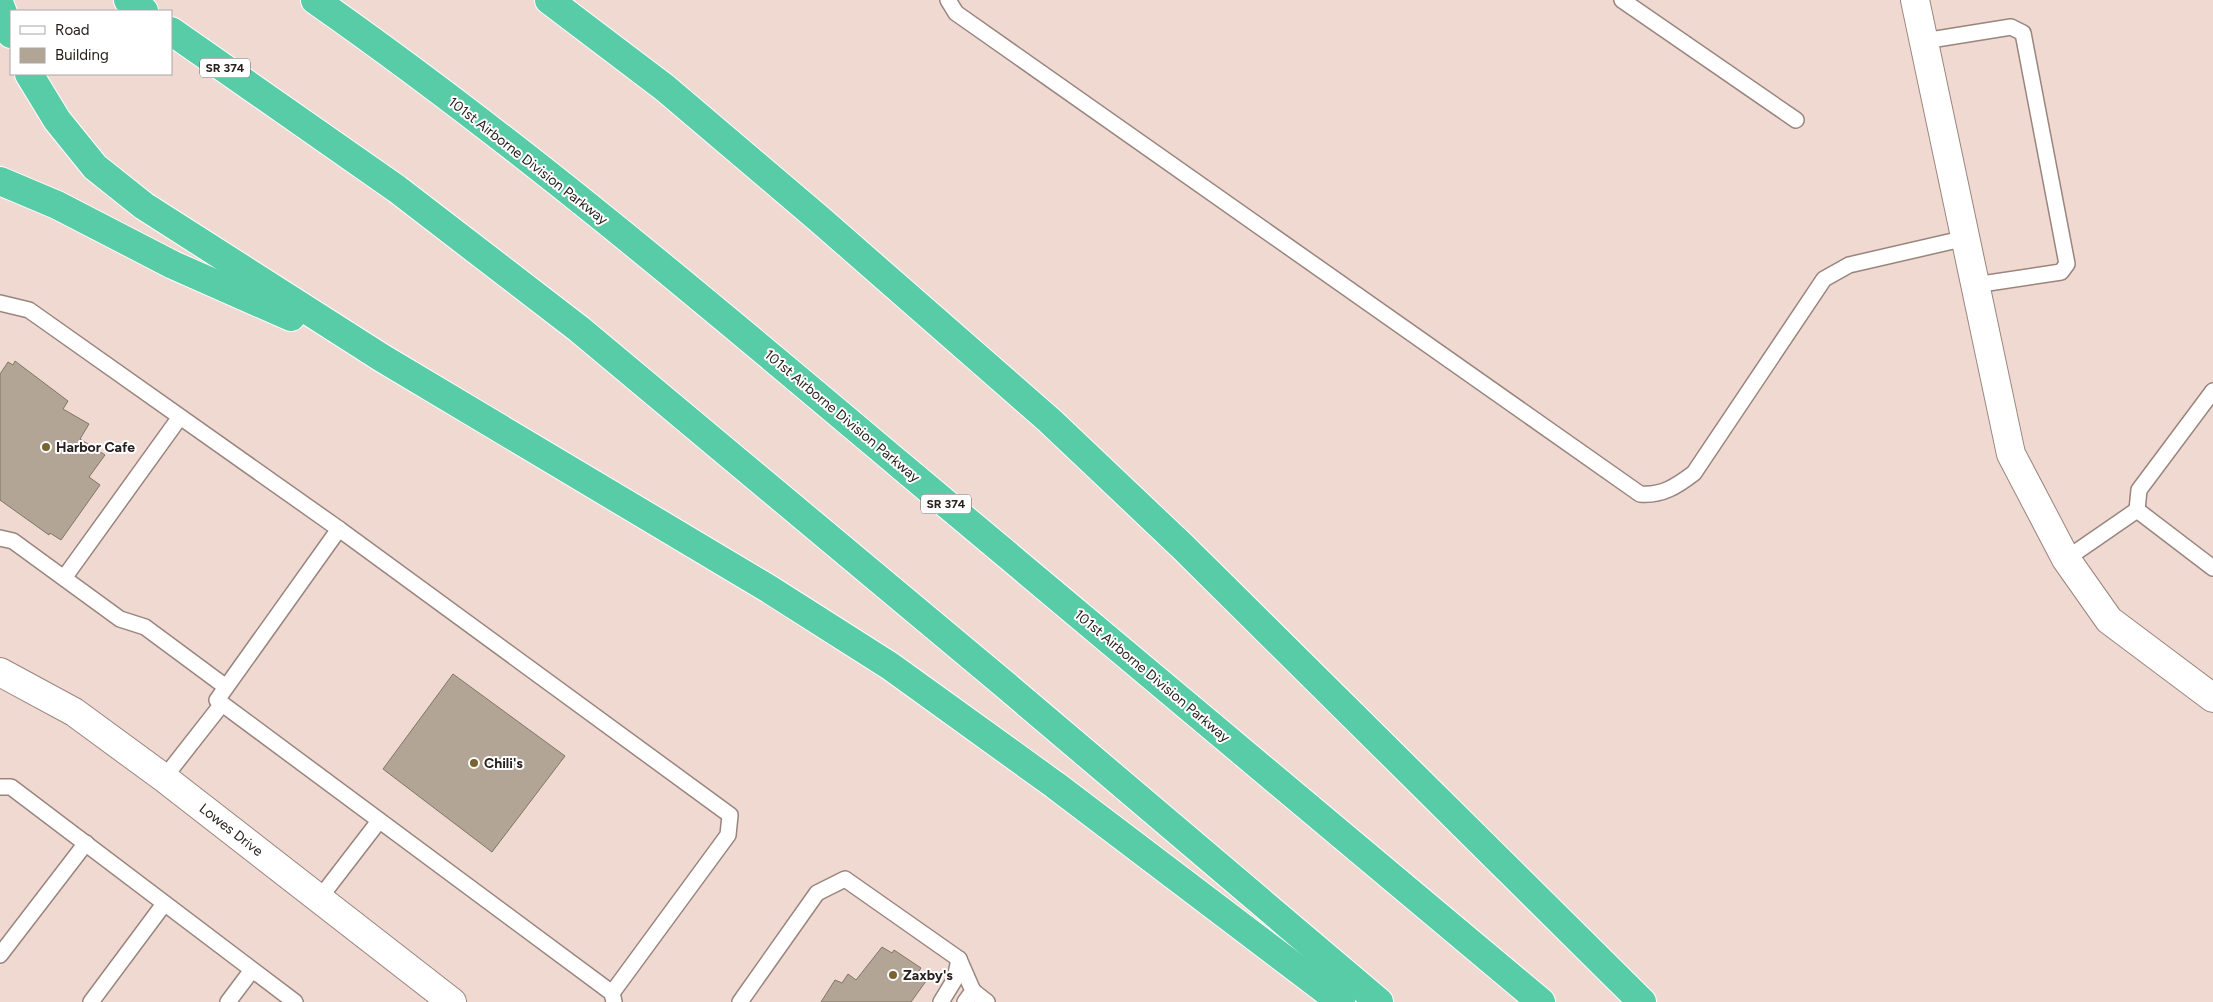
<svg xmlns="http://www.w3.org/2000/svg" width="2213" height="1002" font-family="Figtree,sans-serif">
	<style>
		.building { fill: #b2a595; stroke: #817566 }
		.lines { fill: none; stroke-linecap: round; stroke-linejoin: round }
		.service-casing { stroke: #99857e; stroke-width: 18 }
		.minor-casing { stroke: #99857e; stroke-width: 30 }
		.trunk-casing { stroke: #fff; stroke-width: 30 }
		.service { stroke: #fff; stroke-width: 15 }
		.minor { stroke: #fff; stroke-width: 28 }
		.trunk { stroke: #58cca6; stroke-width: 28 }
		.poi-dot { fill: #796333; stroke: #fff; stroke-width: 2 }
		.labels { text-anchor: middle; dominant-baseline: central; stroke-width: 4; stroke-linejoin: round; paint-order: stroke }
		.shield { fill: #fff; stroke: #686361; stroke-width: 1 }
		.shield-label { font-size: 12px; font-weight: bold; fill: #28201d }
		.street-label { font-size: 14px; fill: #28201d; stroke: #fff }
		.poi-label { font-size: 14px; font-weight: bold; fill: #28201d; stroke: #fff; text-anchor: start }
	</style>
	<rect width="100%" height="100%" fill="#f0d9d1"/>
	<g class="building">
		<polygon points="15,361 68,401 63,409 89,424 80,439 105,455 89,477 100,485 61,540 50,533 49,535 0,500 0,374 8,362 13,365"/>
		<polygon points="453,674 565,756 492,852 383,769"/>
		<polygon points="882,947 892,953 894,950 921,968 919,971 929,977 911,1002 821,1002 835,980 842,983 848,974 856,980"/>
	</g>
	<g class="lines">
		<g class="service-casing">
			<g id="service">
				<path d="M948 0 956 13 1640 494C1662 496 1677 486 1694 473L1824 279 1849 265 1966 238"/>
				<polyline points="1622,0 1796,120"/>
				<polyline points="1924,41 2011,27 2023,33 2067,264 2061,272 1975,285"/>
				<polyline points="0,303 29,310 339,529 217,700 612,993 614,1002"/>
				<polyline points="2137,510 2139,490 2213,391"/>
				<polyline points="339,529 730,815 728,835 612,993"/>
				<polyline points="0,538 13,541 120,619 145,627 226,687"/>
				<polyline points="2066,559 2137,510 2213,568"/>
				<polyline points="64,578 180,417"/>
				<polyline points="164,778 222,704"/>
				<polyline points="0,787 11,787 295,1002"/>
				<polyline points="319,899 379,821"/>
				<polyline points="0,955 86,843"/>
				<polyline points="973,991 987,1002"/>
				<polyline points="91,1002 164,904"/>
				<polyline points="228,1002 252,970"/>
				<polyline points="740,1002 817,893 845,879 959,959 973,991 965,1002"/>
				<polyline points="941,1002 955,979 959,959"/>
			</g>
		</g>
		<g class="minor-casing">
			<g id="minor">
				<polyline points="1915,0 2011,454 2066,559 2109,620 2213,698"/>
				<polyline points="0,672 74,712 164,778 452,1002"/>
			</g>
		</g>
		<g class="trunk-casing">
			<g id="trunk">
				<polyline points="128,0 144,11"/>
				<path d="M315 0C519 143 710 305 900 465 1114 644 1327 823 1541 1002"/>
				<polyline points="549,0 665,88 818,218 1049,420 1182,546 1642,1002"/>
				<polyline points="0,5 11,34"/>
				<polyline points="171,31 397,189 579,329 1003,683 1379,1002"/>
				<polyline points="29,74 57,120 95,167 144,206 382,358 769,589 890,666 1055,785 1341,1002"/>
				<polyline points="0,181 57,205 173,265 291,317"/>
			</g>
		</g>
		<use href="#service" class="service"/>
		<use href="#minor" class="minor"/>
		<use href="#trunk" class="trunk"/>
	</g>
	<g class="poi-dot">
		<circle cx="46" cy="447" r="5"/>
		<circle cx="474" cy="763" r="5"/>
		<circle cx="893" cy="975" r="5"/>
	</g>
	<g class="labels">
		<g class="shield">
			<rect x="200" y="58.5" width="50" height="19" rx="4"/>
			<rect x="921" y="494.5" width="50" height="19" rx="4"/>
		</g>
		<g class="shield-label">
			<text x="225" y="68">SR 374</text>
			<text x="946" y="504">SR 374</text>
		</g>
		<g class="street-label">
			<text transform="translate(528 161) rotate(38)">101st Airborne Division Parkway</text>
			<text transform="translate(842 416) rotate(40)">101st Airborne Division Parkway</text>
			<text transform="translate(1152 676) rotate(40)">101st Airborne Division Parkway</text>
			<text transform="translate(231 830) rotate(38)">Lowes Drive</text>
		</g>
		<g class="poi-label">
			<text x="56" y="447">Harbor Cafe</text>
			<text x="484" y="763">Chili's</text>
			<text x="903" y="975">Zaxby's</text>
		</g>
	</g>
	<rect x="10" y="10" width="162" height="65" fill="#ffffff" stroke="#a9a6a5"/>
	<rect x="20" y="26" width="25" height="8" fill="#ffffff" stroke="#a9a6a5"/>
	<text x="55" y="35" font-size="15" fill="#28201d">Road</text>
	<rect x="20" y="48" width="25" height="15" fill="#b2a595" stroke="#a9a6a5"/>
	<text x="55" y="60" font-size="15" fill="#28201d">Building</text>
</svg>
